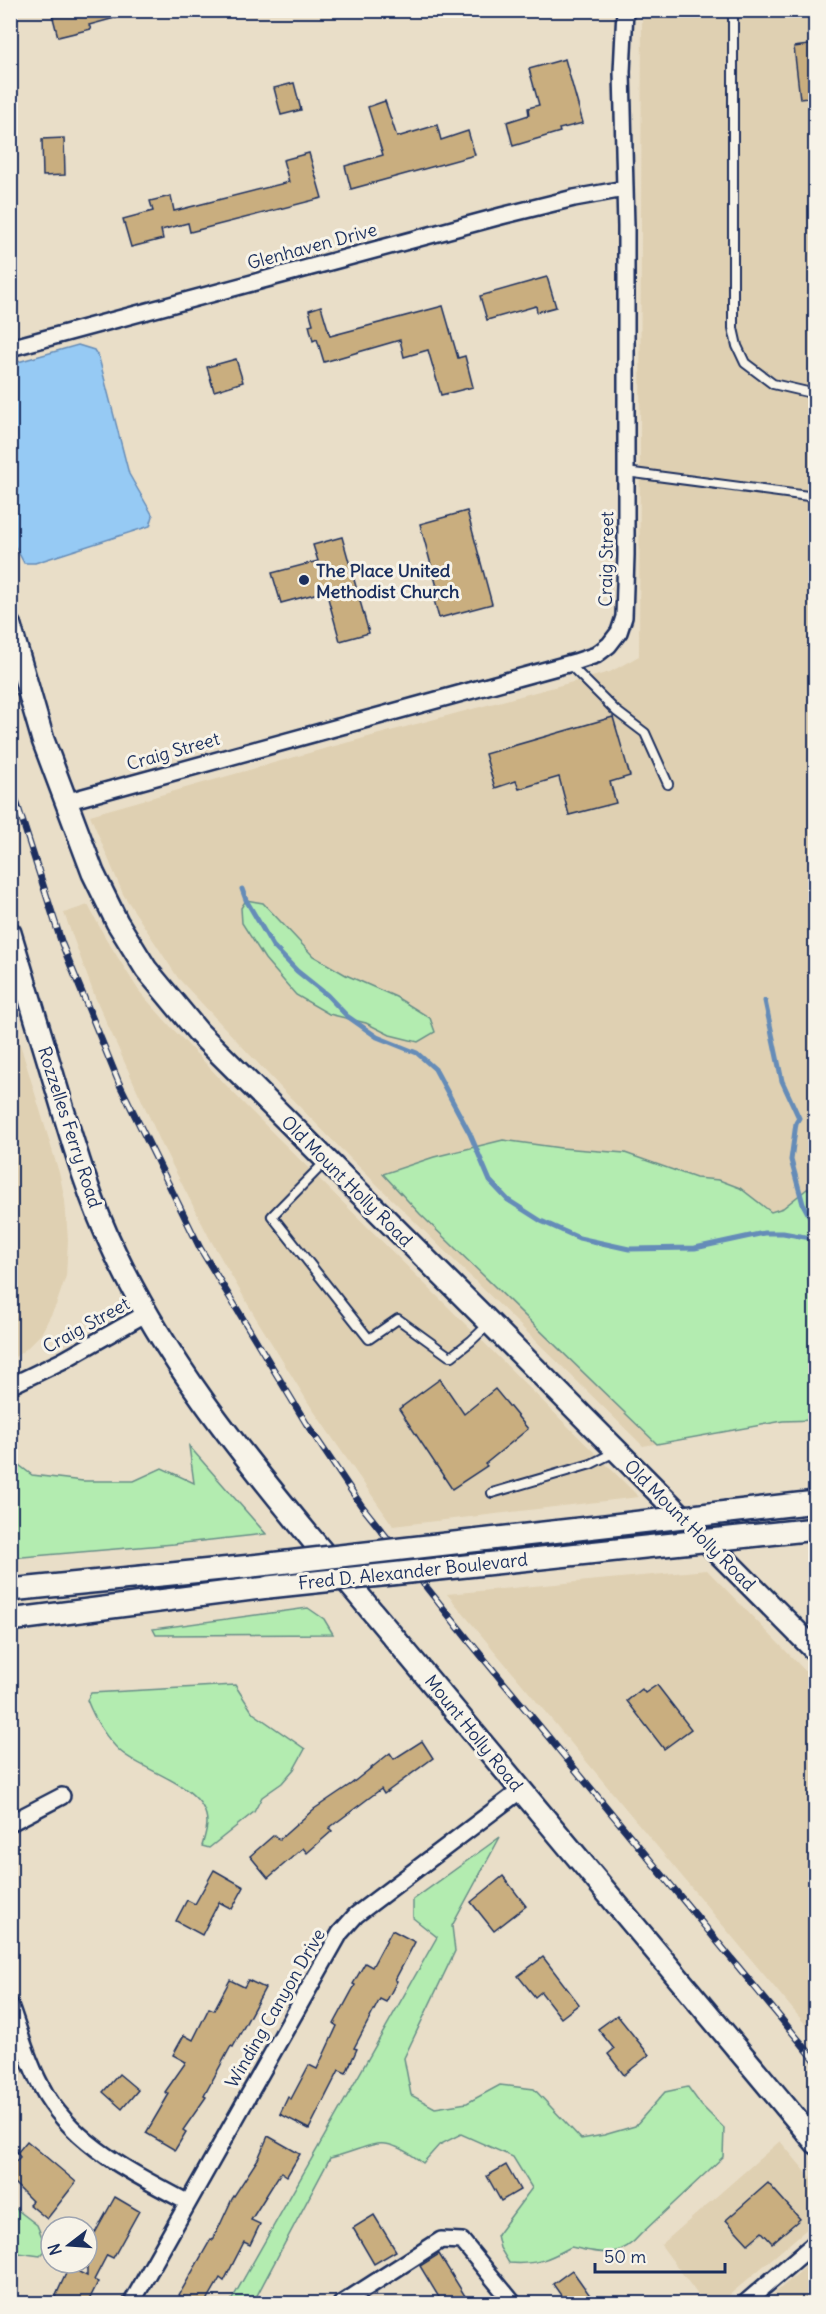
<svg xmlns="http://www.w3.org/2000/svg" width="826" height="2314" font-family="Delius,sans-serif">
	<style>
		.built { fill: #dfd0b2 }
		.green { fill: #b3ecb0; stroke: #678e87; stroke-width: 1.5 }
		.water { fill: #96caf4; stroke: #658cb8; stroke-width: 1.5 }
		.lines { fill: none; stroke-linecap: round; stroke-linejoin: round }
		.stream { stroke: #658cb8; stroke-width: 5 }
		.building { fill: #c9ae7f; stroke: #1b2f5e; stroke-width: 1.5 }
		.lane-casing { stroke: #1b2f5e; stroke-width: 12 }
		.street-casing { stroke: #1b2f5e; stroke-width: 20 }
		.secondary-casing { stroke: #1b2f5e; stroke-width: 26 }
		.lane { stroke: #f7f3e8; stroke-width: 8 }
		.street { stroke: #f7f3e8; stroke-width: 15 }
		.secondary { stroke: #f7f3e8; stroke-width: 21 }
		.rail-casing { stroke: #1b2f5e; stroke-width: 7 }
		.rail { stroke: #f7f3e8; stroke-width: 4.5; stroke-dasharray: 14; stroke-linecap: butt }
		.secondary-bridge-casing { stroke: #1b2f5e; stroke-width: 26; stroke-linecap: butt }
		.secondary-bridge { stroke: #f7f3e8; stroke-width: 21 }
		.poi-dot { fill: #1b2f5e; stroke: #f7f3e8; stroke-width: 2 }
		.labels { text-anchor: middle; dominant-baseline: central; stroke-width: 6; stroke-linejoin: round; paint-order: stroke }
		.street-label { font-size: 18px; fill: #1b2f5e; stroke: #f7f3e8 }
		.poi-label { font-size: 18px; font-weight: bold; fill: #1b2f5e; stroke: #f7f3e8; text-anchor: start }
	</style>
	<rect width="100%" height="100%" fill="#e9dec8"/>
	<filter id="ink" filterUnits="userSpaceOnUse"><feTurbulence type="fractalNoise" baseFrequency=".0167" numOctaves="2"/><feDisplacementMap in="SourceGraphic" scale="12" xChannelSelector="R" yChannelSelector="G"/><feConvolveMatrix kernelMatrix="1 2 1 2 8 2 1 2 1" color-interpolation-filters="sRGB"/></filter>
	<g filter="url(#ink)">
		<g class="built">
			<polygon points="642,11 815,11 815,1420 783,1421 643,1446 350,1158 283,1090 178,978 123,894 90,815 316,751 610,672 639,656"/>
			<polygon points="88,905 105,937 139,991 171,1027 246,1106 639,1497 393,1526 309,1404 256,1318 210,1239 162,1145 95,997 64,913"/>
			<polygon points="10,1011 60,1176 65,1201 68,1240 66,1276 56,1305 41,1334 26,1349 11,1360"/>
			<polygon points="707,1570 815,1681 815,2036 447,1594"/>
			<polygon points="780,2141 815,2183 815,2222 720,2303 704,2303 661,2245"/>
			<polygon points="815,2259 815,2303 763,2303"/>
		</g>
		<g class="green">
			<polygon points="246,900 263,903 313,956 346,975 396,997 430,1018 435,1032 418,1042 390,1035 366,1023 329,1014 296,995 265,959 242,923 241,908"/>
			<polygon points="503,1140 561,1148 625,1153 696,1178 719,1180 740,1188 771,1212 783,1208 807,1189 815,1190 815,1420 783,1421 657,1444 420,1214 383,1174 434,1157"/>
			<polygon points="189,1446 266,1534 174,1544 11,1558 11,1459 32,1475 83,1481 134,1481 162,1468 194,1483"/>
			<polygon points="308,1608 324,1619 333,1634 156,1635 153,1629"/>
			<path d="M235 1685 253 1713 305 1749 294 1769 282 1783 262 1797 254 1812 209 1848 202 1846C204 1839 207 1830 207 1823 207 1785 143 1772 120 1751 104 1736 95 1720 87 1700L91 1693Z"/>
			<path d="M500 1837 452 1926 455 1951 404 2058 411 2095 435 2108 467 2103 500 2085 534 2089 581 2139 604 2135 635 2126 665 2092 688 2087 701 2105 724 2128 723 2157 641 2234C619 2260 601 2253 571 2247 547 2260 536 2265 509 2263L500 2248 497 2235 532 2188 513 2157 461 2134 439 2145 423 2163C379 2131 377 2146 330 2158L253 2303H230L437 1937 413 1918V1900Z"/>
			<polygon points="11,2205 37,2225 47,2249 40,2256 11,2252"/>
		</g>
		<polygon class="water" points="78,345 94,350 99,358 129,474 153,516 150,526 35,563 24,563 14,544 11,530 11,366 18,362"/>
		<g class="lines">
			<g class="stream">
				<polyline points="242,889 246,900 273,946 297,971 327,995 347,1016 377,1037 417,1053 435,1069 470,1134 490,1181 508,1200 541,1221 579,1238 629,1249 695,1248 764,1233 783,1233 816,1239"/>
				<polyline points="765,1001 782,1081 799,1118 796,1123 791,1160 803,1204 816,1228"/>
			</g>
		</g>
		<g class="building">
			<polygon points="65,10 125,10 126,15 89,25 91,29 58,37 52,14"/>
			<polygon points="816,44 816,97 800,99 794,47"/>
			<polygon points="565,59 583,123 559,129 560,132 513,146 507,122 529,115 528,108 539,105 529,69"/>
			<polygon points="294,83 301,110 281,115 274,88"/>
			<polygon points="385,101 397,137 437,125 441,140 468,131 475,155 351,189 345,166 383,155 368,107"/>
			<polygon points="64,138 65,175 43,176 42,139"/>
			<polygon points="309,153 322,198 190,232 188,223 161,230 163,239 131,247 123,219 153,211 150,201 171,196 174,211 289,182 283,160"/>
			<polygon points="547,277 556,307 537,312 536,306 487,320 480,296"/>
			<polygon points="321,306 330,336 443,306 458,358 465,356 473,387 441,395 428,350 404,357 400,340 324,362 317,339 313,341 309,325 313,324 309,310"/>
			<polygon points="236,359 243,382 214,391 207,367"/>
			<polygon points="467,511 492,604 439,618 434,600 440,598 420,524"/>
			<polygon points="342,537 369,633 340,641 326,591 281,603 272,573 318,561 313,545"/>
			<polygon points="613,717 630,776 610,782 616,803 569,815 559,777 519,789 516,781 495,788 485,754"/>
			<polygon points="440,1379 464,1414 495,1389 528,1429 485,1464 487,1466 452,1489 399,1409"/>
			<polygon points="657,1685 691,1729 664,1749 627,1701 642,1689 645,1693"/>
			<polygon points="422,1741 433,1758 384,1794 381,1789 329,1828 332,1831 307,1853 303,1848 268,1878 250,1856 274,1835 279,1840 314,1809 351,1784 390,1753 394,1759"/>
			<polygon points="214,1870 244,1887 232,1909 219,1902 202,1935 176,1921 187,1900 195,1904"/>
			<polygon points="503,1876 526,1906 494,1931 471,1902"/>
			<polygon points="392,1930 415,1942 395,1980 397,1981 386,2002 380,1999 354,2048 357,2049 346,2073 339,2070 309,2129 280,2114 288,2097 291,2099 309,2065 317,2069 337,2026 334,2024 355,1985 353,1984 365,1963 372,1967"/>
			<polygon points="543,1957 579,2004 561,2018 541,1992 535,1997 518,1976"/>
			<polygon points="230,1980 244,1987 248,1980 265,1988 233,2047 231,2046 204,2096 206,2097 183,2130 186,2132 175,2150 146,2133 169,2094 165,2092 186,2062 173,2055 184,2035 193,2040 209,2008 214,2010"/>
			<polygon points="617,2015 649,2055 624,2075 608,2054 614,2049 598,2029"/>
			<polygon points="119,2074 138,2090 122,2109 103,2092"/>
			<polygon points="268,2136 300,2154 287,2176 281,2172 251,2220 260,2224 250,2245 244,2242 224,2281 220,2278 205,2304 193,2304 179,2295 211,2239 213,2240 232,2199 258,2159"/>
			<polygon points="27,2141 76,2182 47,2219 29,2204 32,2201 10,2179 10,2167 20,2157 17,2153"/>
			<polygon points="506,2165 520,2190 501,2201 487,2176"/>
			<polygon points="768,2183 800,2219 772,2243 762,2232 748,2244 726,2220"/>
			<polygon points="115,2197 139,2211 113,2258 107,2255 94,2280 98,2282 87,2304 52,2304 69,2267 87,2276 87,2229 95,2233"/>
			<polygon points="374,2215 396,2251 374,2264 353,2228"/>
			<polygon points="439,2254 470,2304 443,2304 420,2266"/>
			<polygon points="572,2270 596,2304 567,2304 553,2284"/>
		</g>
		<g class="lines">
			<g class="lane-casing">
				<g id="lane">
					<polyline points="733,10 733,328 737,346 745,363 773,384 816,394"/>
					<polyline points="626,472 816,497"/>
					<polyline points="569,664 616,711 645,733 668,784"/>
					<polyline points="325,1162 272,1216 369,1339 398,1319 449,1356 452,1356 471,1341 490,1323"/>
					<polyline points="492,1493 591,1464 615,1452"/>
				</g>
			</g>
			<g class="street-casing">
				<g id="street">
					<polyline points="10,348 501,216 574,198 624,189"/>
					<polyline points="65,802 575,662 596,655 609,645 619,632 624,617 626,555 626,227 622,72 625,10"/>
					<polyline points="10,1386 62,1361 147,1313"/>
					<polyline points="10,1823 62,1796"/>
					<path d="M10 2005C21 2036 29 2066 46 2095 77 2146 135 2175 187 2202"/>
					<polyline points="131,2304 340,1933 356,1915 521,1790"/>
					<polyline points="341,2304 441,2240 462,2241 514,2304"/>
					<polyline points="744,2304 816,2242"/>
				</g>
			</g>
			<g class="secondary-casing">
				<g id="secondary">
					<polyline points="10,626 43,740 93,873 117,922 146,969 199,1033 482,1315 816,1651"/>
					<path d="M10 933C25 984 41 1035 56 1086 73 1143 89 1199 115 1253 166 1360 235 1446 310 1537L816 2143"/>
					<polyline points="728,1512 816,1502"/>
					<polyline points="749,1536 816,1529"/>
					<polyline points="10,1590 252,1566"/>
					<polyline points="10,1620 268,1587"/>
				</g>
			</g>
			<use href="#lane" class="lane"/>
			<use href="#street" class="street"/>
			<use href="#secondary" class="secondary"/>
			<g class="rail-casing">
				<polyline id="rail" points="10,782 62,944 119,1083 200,1248 306,1423 361,1505 470,1642 816,2061"/>
			</g>
			<use href="#rail" class="rail"/>
			<g class="secondary-bridge-casing">
				<g id="secondary-bridge">
					<polyline points="252,1566 728,1512"/>
					<polyline points="268,1587 749,1536"/>
				</g>
			</g>
			<use href="#secondary-bridge" class="secondary-bridge"/>
		</g>
	</g>
	<circle class="poi-dot" cx="304" cy="580" r="6"/>
	<g class="labels">
		<g class="street-label">
			<text transform="translate(312 246) rotate(-15)">Glenhaven Drive</text>
			<text transform="translate(606 559) rotate(-89)">Craig Street</text>
			<text transform="translate(173 751) rotate(-16)">Craig Street</text>
			<text transform="translate(70 1127) rotate(72)">Rozzelles Ferry Road</text>
			<text transform="translate(347 1181) rotate(45)">Old Mount Holly Road</text>
			<text transform="translate(86 1325) rotate(-29)">Craig Street</text>
			<text transform="translate(690 1525) rotate(45)">Old Mount Holly Road</text>
			<text transform="translate(413 1571) rotate(-6)">Fred D. Alexander Boulevard</text>
			<text transform="translate(474 1733) rotate(51)">Mount Holly Road</text>
			<text transform="translate(275 2008) rotate(-60)">Winding Canyon Drive</text>
		</g>
		<g class="poi-label">
			<text x="316" y="570">The Place United<tspan x="316" dy="21">Methodist Church</tspan></text>
		</g>
	</g>
	<rect width="826" height="2314" fill="none" stroke="#f7f3e8" stroke-width="36"/>
	<rect x="18" y="18" width="790" height="2278" fill="none" stroke="#1b2f5e" stroke-width="2" filter="url(#ink)"/>
	<g transform="translate(69 2245) rotate(253)"><circle r="28" fill="#f7f3e8" stroke="#9fa5b1" stroke-width="1.5"/>
	<path d="M0-4.5L10 22L0 15L-10 22Z" fill="#1b2f5e"/>
	<text y="-9" font-size="16" font-weight="bold" text-anchor="middle" fill="#1b2f5e">N</text>
	</g>
	<path d="M595 2263v9h130v-9" fill="none" stroke="#1b2f5e" stroke-width="3"/>
	<text x="604" y="2263" font-size="18" fill="#1b2f5e" stroke="#f7f3e8" stroke-width="4.5" paint-order="stroke">50 m</text>
</svg>
